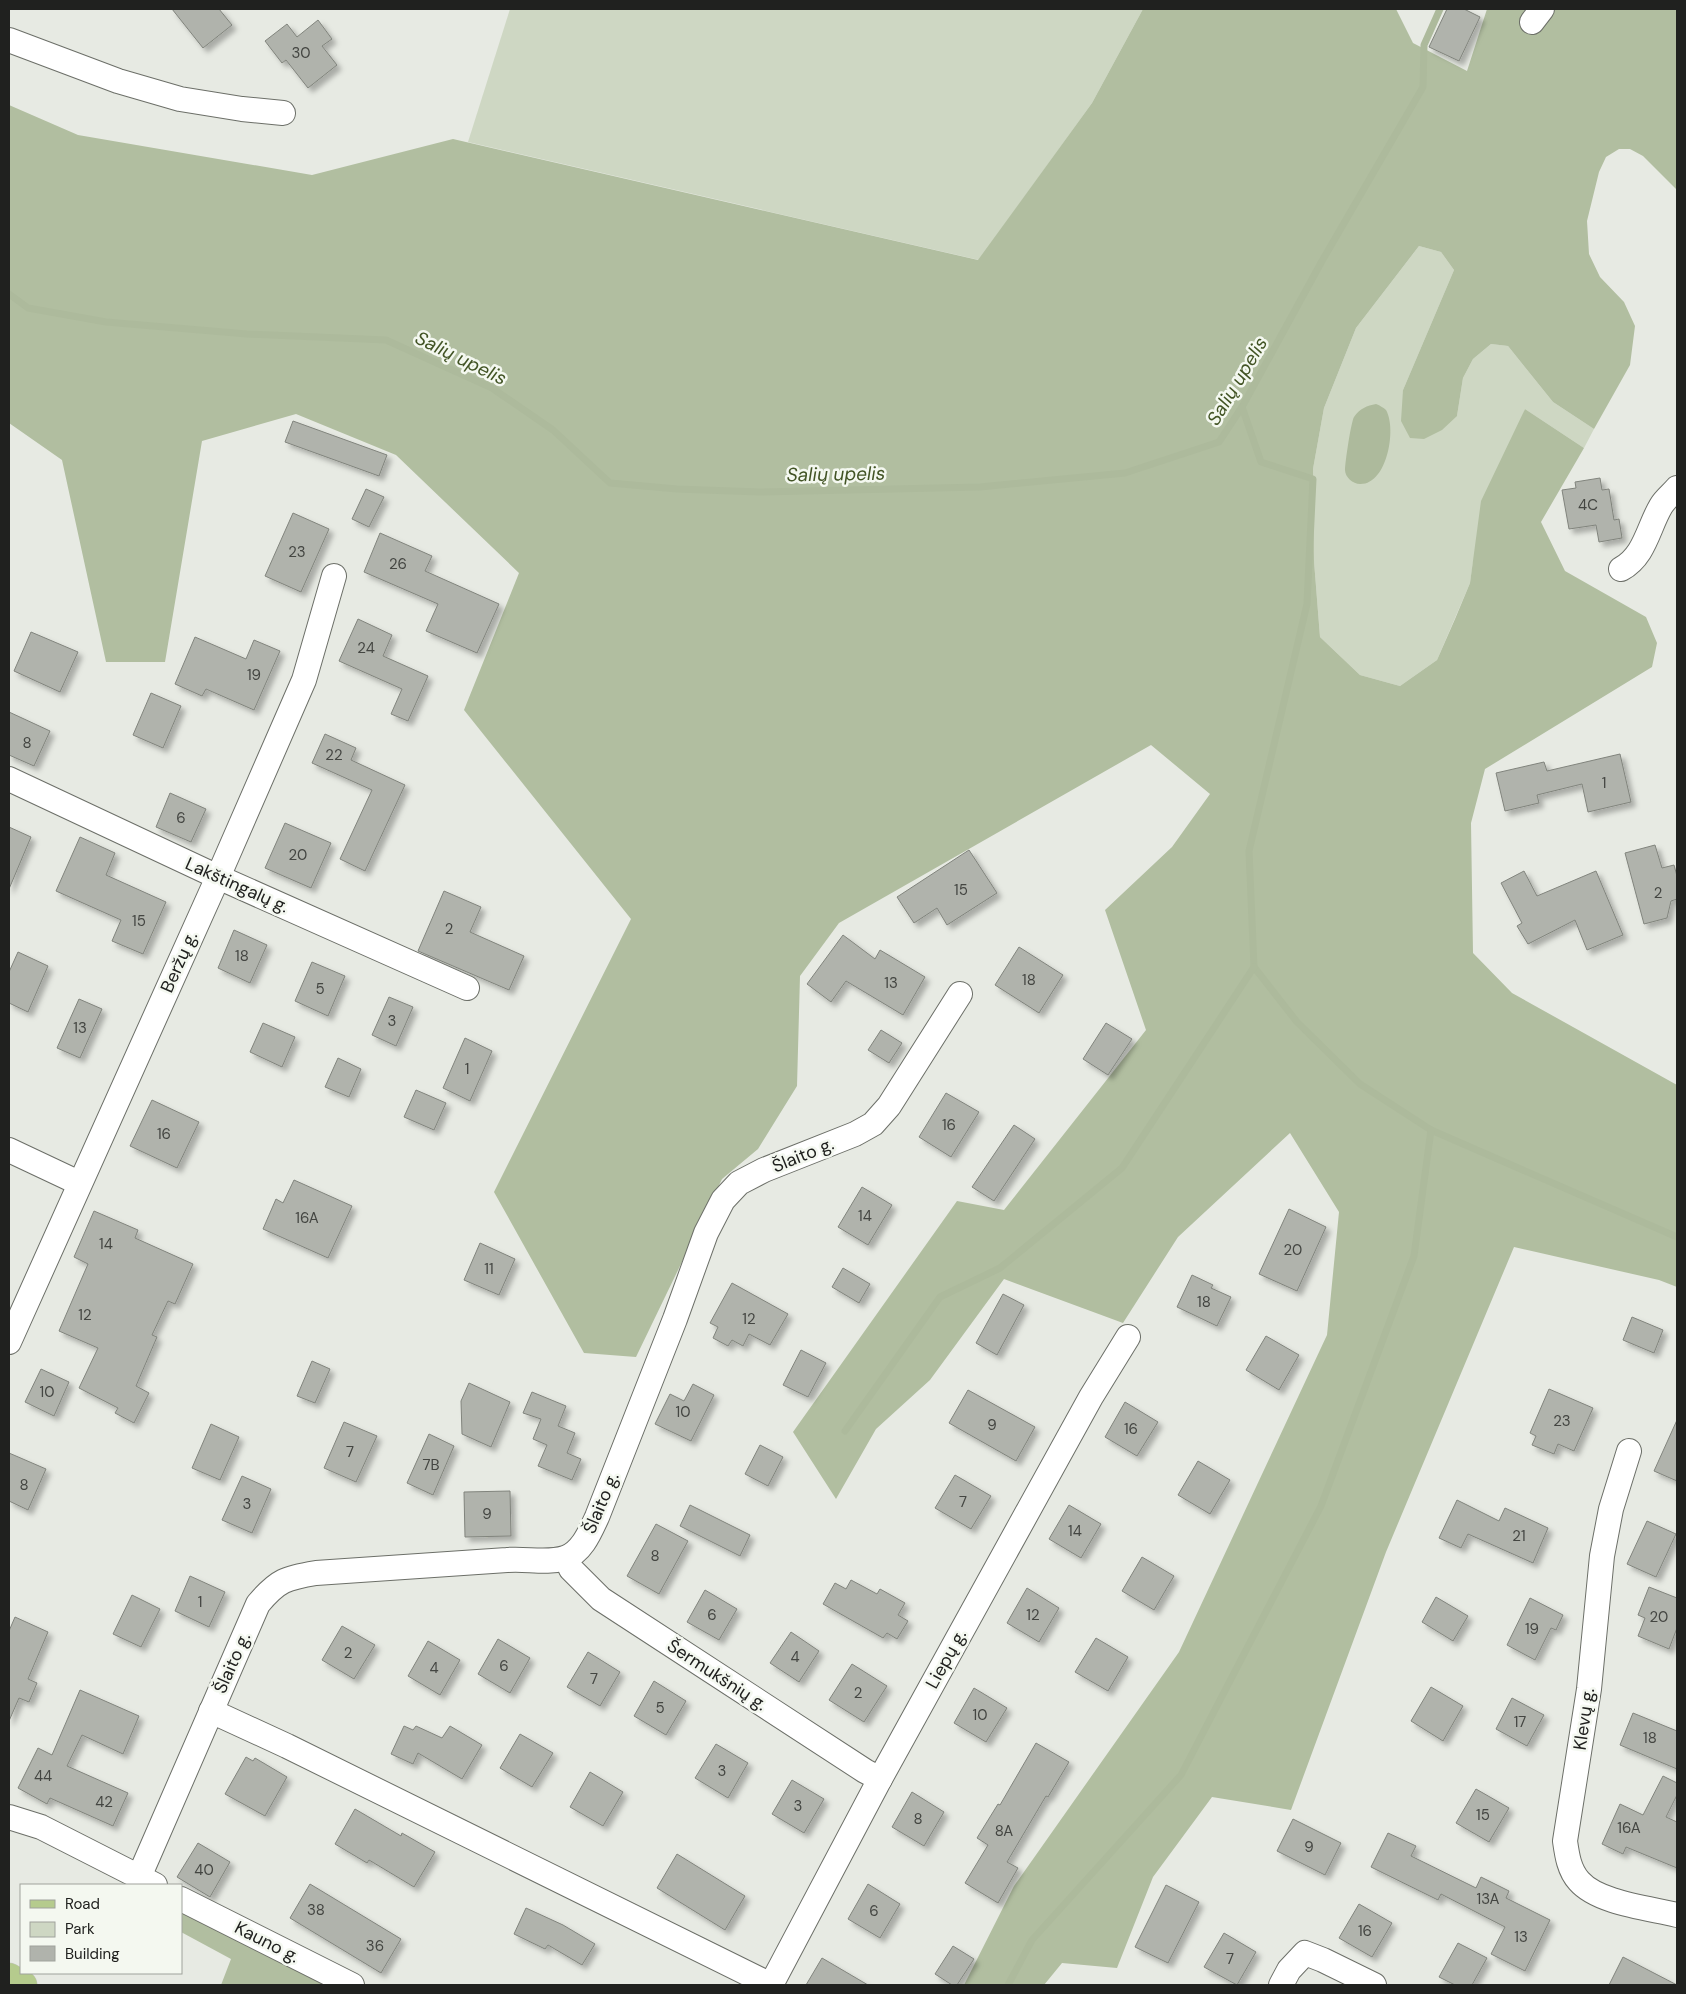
<svg xmlns="http://www.w3.org/2000/svg" width="1686" height="1994" font-family="'DM Sans',sans-serif">
	<style>
		.green { fill: #ced7c3 }
		.forest { fill: #b1bea0 }
		.water { fill: #adba9c }
		.lines { fill: none; stroke-linecap: round; stroke-linejoin: round }
		.stream { stroke: #adba9c; stroke-width: 7 }
		.building { fill: #b0b3ac; stroke: #81847d; filter: url(#shadow) }
		.minor-casing { stroke: #6c6f68; stroke-width: 26 }
		.major-casing { stroke: #c5c5c5; stroke-width: 29 }
		.minor { stroke: #fff; stroke-width: 24 }
		.major { stroke: #b5cb8d; stroke-width: 28 }
		.labels { text-anchor: middle; dominant-baseline: central; stroke-width: 5; stroke-linejoin: round; paint-order: stroke }
		.number-label { font-size: 15px; fill: #444642 }
		.street-label { font-size: 18px; fill: #20211f; stroke: #f4f8f0 }
		.water-label { font-size: 19px; font-style: italic; fill: #425425; stroke: #f4f8f0 }
	</style>
	<defs>
		<filter id="shadow"><feDropShadow dx="4.5" dy="4.5" stdDeviation="2.5" flood-color="#0004"/></filter>
	</defs>
	<rect width="100%" height="100%" fill="#e7eae3"/>
	<g class="green">
		<polygon points="510,9 1143,9 1092,103 979,260 468,142"/>
		<polygon points="1419,246 1441,252 1454,270 1403,390 1457,416 1463,378 1473,359 1491,344 1508,346 1553,402 1594,429 1584,448 1525,409 1473,562 1470,583 1437,660 1400,686 1360,675 1320,637 1314,561 1313,469 1324,408 1356,328"/>
	</g>
	<g class="forest">
		<polygon points="1143,9 1396,9 1413,43 1467,71 1487,9 1677,9 1677,190 1643,156 1630,149 1619,149 1606,157 1599,172 1587,221 1589,254 1600,277 1624,302 1635,326 1630,365 1594,429 1553,402 1508,346 1491,344 1473,359 1463,378 1457,416 1442,430 1424,439 1410,438 1401,421 1403,390 1454,270 1441,252 1419,246 1356,328 1324,408 1313,469 1314,561 1320,637 1360,675 1400,686 1437,660 1455,619 1470,583 1481,501 1525,409 1584,448 1541,522 1565,571 1646,617 1657,643 1652,667 1485,769 1471,823 1473,953 1512,993 1677,1085 1677,1287 1659,1280 1514,1247 1386,1552 1291,1810 1212,1797 1153,1877 1117,1968 1062,1963 1044,1985 964,1985 1014,1886 1179,1652 1327,1335 1339,1212 1290,1133 1178,1237 1123,1323 1004,1279 930,1380 876,1429 836,1499 793,1432 957,1201 1004,1210 1146,1030 1105,910 1172,847 1210,794 1151,745 839,923 800,976 797,1086 758,1149 722,1179 636,1357 584,1353 494,1192 631,919 464,710 519,573 396,455 296,414 202,441 165,662 106,662 62,460 9,423 9,105 78,135 312,175 453,139 978,260 1092,103"/>
		<polygon points="181,1909 311,1974 324,1985 221,1985 231,1959 181,1932"/>
	</g>
	<path class="water" d="M1376 404C1379 405 1384 408 1386 410 1397 429 1387 485 1360 484 1353 484 1345 477 1345 470 1345 463 1351 422 1354 417 1360 408 1367 406 1376 404Z"/>
	<g class="lines">
		<g class="stream">
			<polyline points="9,294 28,308 106,322 247,334 386,340 492,388 553,430 610,483 677,489 759,492 980,487 1125,473 1219,442 1242,407 1322,261 1423,87 1424,45 1440,9"/>
			<polyline points="1242,407 1261,462 1313,479 1307,604 1249,851 1254,967 1297,1022 1360,1084 1431,1130 1677,1237"/>
			<polyline points="845,1431 940,1297 1000,1268 1122,1168 1254,967"/>
			<polyline points="1008,1985 1032,1940 1181,1775 1321,1506 1414,1256 1431,1130"/>
		</g>
	</g>
	<g class="building">
		<polygon points="172,9 219,9 232,25 203,48"/>
		<polygon points="1447,9 1464,9 1480,17 1459,61 1429,47"/>
		<polygon points="318,20 332,39 322,46 337,65 308,88 286,60 282,63 265,41 287,24 297,37"/>
		<polygon points="293,421 387,455 379,476 285,442"/>
		<polygon points="1600,478 1602,490 1609,489 1614,520 1619,519 1622,538 1599,542 1596,525 1569,529 1562,490 1576,488 1575,482"/>
		<polygon points="366,489 384,497 369,527 352,519"/>
		<polygon points="293,513 329,529 301,592 265,576"/>
		<polygon points="380,533 432,556 425,571 499,604 477,653 426,631 438,604 364,572"/>
		<polygon points="358,619 392,635 383,656 428,676 408,721 391,714 402,689 339,661"/>
		<polygon points="31,632 78,652 60,692 14,671"/>
		<polygon points="195,637 246,659 254,640 280,651 254,710 206,689 202,696 175,684"/>
		<polygon points="151,693 181,706 163,748 133,735"/>
		<polygon points="9,712 50,731 34,766 9,755"/>
		<polygon points="325,734 356,748 351,760 405,785 365,871 340,859 372,790 312,763"/>
		<polygon points="1620,754 1631,802 1588,812 1582,784 1537,795 1539,803 1505,811 1496,773 1544,762 1547,771"/>
		<polygon points="170,793 206,809 191,842 156,827"/>
		<polygon points="285,823 331,843 311,888 265,868"/>
		<polygon points="9,827 31,837 9,889"/>
		<polygon points="80,837 115,853 106,875 166,902 143,954 112,941 121,920 56,891"/>
		<polygon points="1655,845 1662,868 1674,865 1677,876 1677,899 1671,901 1667,918 1644,924 1625,853"/>
		<polygon points="969,850 997,893 947,925 937,908 914,923 897,897"/>
		<polygon points="1524,871 1537,896 1596,871 1623,935 1587,950 1575,920 1528,944 1517,926 1522,923 1501,883"/>
		<polygon points="444,891 481,907 470,932 524,956 509,990 418,951"/>
		<polygon points="234,930 267,945 250,983 218,968"/>
		<polygon points="843,935 875,959 880,950 925,977 903,1015 846,981 831,1002 807,984"/>
		<polygon points="1019,947 1063,975 1039,1013 995,985"/>
		<polygon points="18,952 48,966 28,1012 9,1003 9,972"/>
		<polygon points="312,962 345,976 328,1016 295,1001"/>
		<polygon points="389,997 413,1007 396,1046 372,1035"/>
		<polygon points="79,999 102,1009 80,1058 57,1048"/>
		<polygon points="263,1023 295,1037 282,1067 250,1052"/>
		<polygon points="1106,1023 1132,1039 1108,1075 1083,1059"/>
		<polygon points="881,1030 902,1043 889,1063 868,1050"/>
		<polygon points="465,1038 492,1051 470,1101 443,1088"/>
		<polygon points="338,1058 361,1069 349,1097 325,1087"/>
		<polygon points="416,1090 446,1103 434,1130 404,1117"/>
		<polygon points="946,1093 979,1112 951,1157 919,1137"/>
		<polygon points="152,1100 199,1122 177,1168 130,1146"/>
		<polygon points="1014,1125 1035,1139 994,1201 972,1187"/>
		<polygon points="294,1180 352,1206 328,1258 263,1229 276,1199 283,1203"/>
		<polygon points="862,1187 892,1205 868,1245 838,1227"/>
		<polygon points="1289,1209 1326,1227 1297,1291 1259,1274"/>
		<polygon points="94,1211 138,1230 135,1238 193,1264 175,1304 168,1301 152,1335 157,1337 136,1386 149,1393 134,1423 115,1413 118,1408 79,1388 98,1348 59,1331 88,1264 74,1257"/>
		<polygon points="480,1243 515,1259 499,1295 464,1280"/>
		<polygon points="843,1268 870,1284 859,1303 832,1287"/>
		<polygon points="1192,1275 1213,1285 1211,1288 1231,1297 1217,1326 1177,1307"/>
		<polygon points="732,1283 788,1314 770,1345 749,1334 743,1346 732,1340 728,1346 713,1338 718,1327 710,1323"/>
		<polygon points="1003,1294 1024,1305 997,1355 976,1343"/>
		<polygon points="1632,1317 1663,1330 1654,1353 1623,1340"/>
		<polygon points="1266,1336 1299,1355 1279,1390 1246,1370"/>
		<polygon points="801,1350 826,1363 808,1397 783,1385"/>
		<polygon points="312,1361 330,1369 315,1403 297,1396"/>
		<polygon points="41,1369 69,1382 54,1416 25,1402"/>
		<polygon points="469,1383 510,1402 491,1447 462,1434 461,1401"/>
		<polygon points="693,1384 714,1395 691,1441 655,1424 670,1394 684,1401"/>
		<polygon points="1549,1389 1593,1408 1574,1451 1558,1444 1554,1454 1532,1445 1536,1436 1530,1433"/>
		<polygon points="968,1390 1035,1427 1016,1461 949,1423"/>
		<polygon points="532,1392 566,1406 558,1426 575,1433 567,1453 581,1459 572,1480 538,1466 547,1445 533,1439 541,1419 523,1413"/>
		<polygon points="1125,1402 1158,1422 1137,1456 1105,1437"/>
		<polygon points="1677,1420 1677,1481 1654,1471"/>
		<polygon points="344,1422 377,1436 356,1482 324,1468"/>
		<polygon points="211,1424 239,1437 220,1480 192,1468"/>
		<polygon points="429,1434 454,1446 433,1495 407,1483"/>
		<polygon points="760,1445 783,1457 768,1486 745,1474"/>
		<polygon points="9,1453 46,1469 28,1510 9,1501"/>
		<polygon points="1198,1461 1230,1480 1210,1514 1178,1495"/>
		<polygon points="955,1475 991,1496 971,1529 935,1508"/>
		<polygon points="242,1476 271,1489 252,1533 222,1520"/>
		<polygon points="510,1491 511,1536 465,1537 464,1492"/>
		<polygon points="1457,1500 1499,1521 1505,1508 1548,1528 1533,1563 1468,1534 1461,1548 1439,1538"/>
		<polygon points="690,1505 750,1535 740,1556 680,1526"/>
		<polygon points="1069,1505 1101,1524 1081,1558 1049,1539"/>
		<polygon points="1647,1521 1676,1534 1656,1577 1627,1564"/>
		<polygon points="656,1524 688,1541 659,1594 627,1576"/>
		<polygon points="1142,1557 1174,1576 1154,1610 1122,1591"/>
		<polygon points="190,1576 225,1592 209,1627 175,1611"/>
		<polygon points="851,1580 877,1594 880,1589 905,1603 898,1615 908,1621 897,1639 887,1633 883,1638 823,1604 835,1583 846,1589"/>
		<polygon points="1649,1587 1677,1598 1677,1628 1669,1649 1638,1636 1645,1618 1638,1615"/>
		<polygon points="1027,1588 1059,1608 1039,1642 1007,1623"/>
		<polygon points="705,1590 737,1609 719,1640 687,1622"/>
		<polygon points="132,1595 160,1609 141,1647 113,1634"/>
		<polygon points="1436,1597 1468,1616 1453,1641 1422,1622"/>
		<polygon points="1530,1598 1563,1615 1556,1630 1551,1628 1535,1660 1507,1645"/>
		<polygon points="15,1617 48,1632 28,1679 37,1683 29,1702 19,1698 9,1721 9,1631"/>
		<polygon points="342,1626 375,1645 354,1679 322,1660"/>
		<polygon points="791,1632 819,1651 799,1682 770,1663"/>
		<polygon points="1096,1638 1128,1657 1108,1691 1075,1672"/>
		<polygon points="498,1639 530,1658 510,1693 478,1674"/>
		<polygon points="428,1641 460,1660 440,1695 408,1676"/>
		<polygon points="588,1652 620,1672 600,1706 567,1687"/>
		<polygon points="852,1664 887,1686 864,1722 829,1700"/>
		<polygon points="654,1681 686,1701 666,1735 634,1716"/>
		<polygon points="1431,1687 1463,1706 1443,1741 1411,1721"/>
		<polygon points="974,1688 1007,1708 986,1742 954,1723"/>
		<polygon points="80,1690 139,1716 123,1754 82,1735 67,1766 128,1793 113,1826 50,1798 47,1804 18,1788 38,1748 52,1755"/>
		<polygon points="1512,1698 1544,1715 1527,1746 1496,1729"/>
		<polygon points="1633,1713 1677,1731 1677,1769 1620,1745"/>
		<polygon points="404,1726 413,1730 416,1726 442,1738 450,1726 482,1745 462,1779 418,1753 413,1764 391,1754"/>
		<polygon points="520,1734 553,1753 532,1787 500,1768"/>
		<polygon points="1036,1743 1069,1762 1048,1797 1046,1796 1007,1862 1018,1868 998,1903 965,1883 988,1845 977,1838 998,1804 1000,1805"/>
		<polygon points="716,1744 748,1763 728,1798 695,1778"/>
		<polygon points="246,1757 253,1761 255,1758 287,1777 265,1816 225,1794"/>
		<polygon points="590,1772 623,1792 603,1826 570,1807"/>
		<polygon points="1663,1776 1677,1783 1677,1795 1666,1817 1677,1822 1677,1868 1626,1847 1623,1854 1602,1844 1620,1804 1643,1815"/>
		<polygon points="792,1780 824,1799 804,1833 772,1814"/>
		<polygon points="1476,1789 1509,1808 1489,1842 1456,1823"/>
		<polygon points="912,1792 944,1812 924,1846 892,1827"/>
		<polygon points="355,1809 401,1836 402,1833 435,1852 414,1887 369,1860 367,1863 335,1844"/>
		<polygon points="1293,1819 1341,1843 1325,1875 1277,1851"/>
		<polygon points="1388,1833 1416,1846 1411,1856 1476,1888 1481,1877 1509,1891 1506,1898 1550,1920 1525,1971 1491,1954 1505,1927 1441,1894 1438,1900 1371,1867"/>
		<polygon points="198,1843 230,1862 210,1897 177,1877"/>
		<polygon points="677,1854 745,1896 725,1930 657,1888"/>
		<polygon points="310,1884 401,1939 381,1973 290,1918"/>
		<polygon points="868,1884 900,1904 880,1938 848,1919"/>
		<polygon points="1166,1885 1199,1902 1168,1963 1135,1947"/>
		<polygon points="1359,1904 1392,1923 1372,1957 1339,1938"/>
		<polygon points="526,1908 563,1925 595,1944 582,1965 548,1945 545,1949 514,1934"/>
		<polygon points="1224,1933 1256,1952 1237,1985 1204,1967"/>
		<polygon points="1458,1943 1487,1958 1472,1985 1455,1985 1439,1977"/>
		<polygon points="953,1946 974,1959 957,1985 952,1985 935,1974"/>
		<polygon points="1623,1957 1677,1985 1609,1985"/>
		<polygon points="822,1958 868,1985 806,1985"/>
	</g>
	<g class="lines">
		<g class="minor-casing">
			<g id="minor">
				<polyline points="1532,22 1542,9"/>
				<polyline points="9,40 118,81 180,99 242,109 283,113"/>
				<path d="M1621 569C1645 556 1648 528 1661 506 1665 499 1672 494 1677 488"/>
				<polyline points="9,779 218,877 467,988"/>
				<polyline points="9,1150 79,1183"/>
				<polyline points="9,1342 218,877 304,680 334,576"/>
				<path d="M1629 1451 1611 1509 1602 1556 1589 1689 1565 1841C1567 1855 1569 1870 1579 1881 1598 1903 1649 1908 1677 1915"/>
				<polyline points="566,1558 571,1569 601,1599 865,1771 880,1779"/>
				<polyline points="211,1711 287,1746 771,1985"/>
				<polyline points="9,1817 41,1827 155,1885"/>
				<path d="M139 1877 258 1604C278 1580 286 1578 316 1573 380 1569 444 1564 507 1560 526 1558 546 1564 565 1558 582 1552 590 1532 597 1517L675 1319 706 1233 723 1200 739 1183 764 1170 855 1134 873 1124 889 1106 960 994"/>
				<polyline points="181,1899 352,1985"/>
				<polyline points="771,1985 880,1779 1091,1397 1128,1337"/>
				<polyline points="1281,1985 1289,1970 1305,1953 1323,1960 1374,1985"/>
			</g>
		</g>
		<g class="major-casing">
			<polyline id="major" points="9,1977 23,1985"/>
		</g>
		<use href="#minor" class="minor"/>
		<use href="#major" class="major"/>
	</g>
	<g class="labels">
		<g class="number-label">
			<text x="301" y="53">30</text>
			<text x="1588" y="505">4C</text>
			<text x="297" y="552">23</text>
			<text x="398" y="564">26</text>
			<text x="366" y="648">24</text>
			<text x="254" y="675">19</text>
			<text x="27" y="743">8</text>
			<text x="334" y="755">22</text>
			<text x="1604" y="783">1</text>
			<text x="181" y="818">6</text>
			<text x="298" y="855">20</text>
			<text x="961" y="890">15</text>
			<text x="1658" y="893">2</text>
			<text x="139" y="921">15</text>
			<text x="449" y="929">2</text>
			<text x="242" y="956">18</text>
			<text x="1029" y="980">18</text>
			<text x="891" y="983">13</text>
			<text x="320" y="989">5</text>
			<text x="392" y="1021">3</text>
			<text x="80" y="1028">13</text>
			<text x="467" y="1069">1</text>
			<text x="949" y="1125">16</text>
			<text x="164" y="1134">16</text>
			<text x="865" y="1216">14</text>
			<text x="307" y="1218">16A</text>
			<text x="106" y="1244">14</text>
			<text x="1293" y="1250">20</text>
			<text x="489" y="1269">11</text>
			<text x="1204" y="1302">18</text>
			<text x="85" y="1315">12</text>
			<text x="749" y="1319">12</text>
			<text x="47" y="1392">10</text>
			<text x="683" y="1412">10</text>
			<text x="1562" y="1421">23</text>
			<text x="992" y="1425">9</text>
			<text x="1131" y="1429">16</text>
			<text x="350" y="1452">7</text>
			<text x="431" y="1465">7B</text>
			<text x="24" y="1485">8</text>
			<text x="963" y="1502">7</text>
			<text x="247" y="1504">3</text>
			<text x="487" y="1514">9</text>
			<text x="1075" y="1531">14</text>
			<text x="1519" y="1536">21</text>
			<text x="655" y="1556">8</text>
			<text x="200" y="1602">1</text>
			<text x="712" y="1615">6</text>
			<text x="1033" y="1615">12</text>
			<text x="1659" y="1617">20</text>
			<text x="1532" y="1629">19</text>
			<text x="348" y="1653">2</text>
			<text x="795" y="1657">4</text>
			<text x="504" y="1666">6</text>
			<text x="434" y="1668">4</text>
			<text x="594" y="1679">7</text>
			<text x="858" y="1693">2</text>
			<text x="660" y="1708">5</text>
			<text x="980" y="1715">10</text>
			<text x="1520" y="1722">17</text>
			<text x="1650" y="1738">18</text>
			<text x="722" y="1771">3</text>
			<text x="43" y="1776">44</text>
			<text x="104" y="1802">42</text>
			<text x="798" y="1806">3</text>
			<text x="1483" y="1815">15</text>
			<text x="918" y="1819">8</text>
			<text x="1629" y="1828">16A</text>
			<text x="1004" y="1831">8A</text>
			<text x="1309" y="1847">9</text>
			<text x="204" y="1870">40</text>
			<text x="1488" y="1899">13A</text>
			<text x="316" y="1910">38</text>
			<text x="874" y="1911">6</text>
			<text x="1365" y="1931">16</text>
			<text x="1521" y="1937">13</text>
			<text x="375" y="1946">36</text>
			<text x="1230" y="1959">7</text>
		</g>
		<g class="street-label">
			<text transform="translate(237 885) rotate(24)">Lakštingalų g.</text>
			<text transform="translate(179 962) rotate(-66)">Beržų g.</text>
			<text transform="translate(803 1155) rotate(-22)">Šlaito g.</text>
			<text transform="translate(601 1503) rotate(-67)">Šlaito g.</text>
			<text transform="translate(946 1659) rotate(-61)">Liepų g.</text>
			<text transform="translate(232 1663) rotate(-66)">Šlaito g.</text>
			<text transform="translate(717 1675) rotate(33)">Šermukšnių g.</text>
			<text transform="translate(1584 1719) rotate(-82)">Klevų g.</text>
			<text transform="translate(267 1942) rotate(27)">Kauno g.</text>
		</g>
		<g class="water-label">
			<text transform="translate(461 358) rotate(26)">Salių upelis</text>
			<text transform="translate(1237 381) rotate(-59)">Salių upelis</text>
			<text transform="translate(836 474) rotate(-1)">Salių upelis</text>
		</g>
	</g>
	<rect width="1686" height="1994" fill="none" stroke="#20211f" stroke-width="20"/>
	<rect x="20" y="1884" width="162" height="90" fill="#f4f8f0" stroke="#9fa29c"/>
	<rect x="30" y="1900" width="25" height="8" fill="#b5cb8d" stroke="#9fa29c"/>
	<text x="65" y="1909" font-size="15" fill="#20211f">Road</text>
	<rect x="30" y="1922" width="25" height="15" fill="#ced7c3" stroke="#9fa29c"/>
	<text x="65" y="1934" font-size="15" fill="#20211f">Park</text>
	<rect x="30" y="1946" width="25" height="15" fill="#b0b3ac" stroke="#9fa29c"/>
	<text x="65" y="1959" font-size="15" fill="#20211f">Building</text>
</svg>
